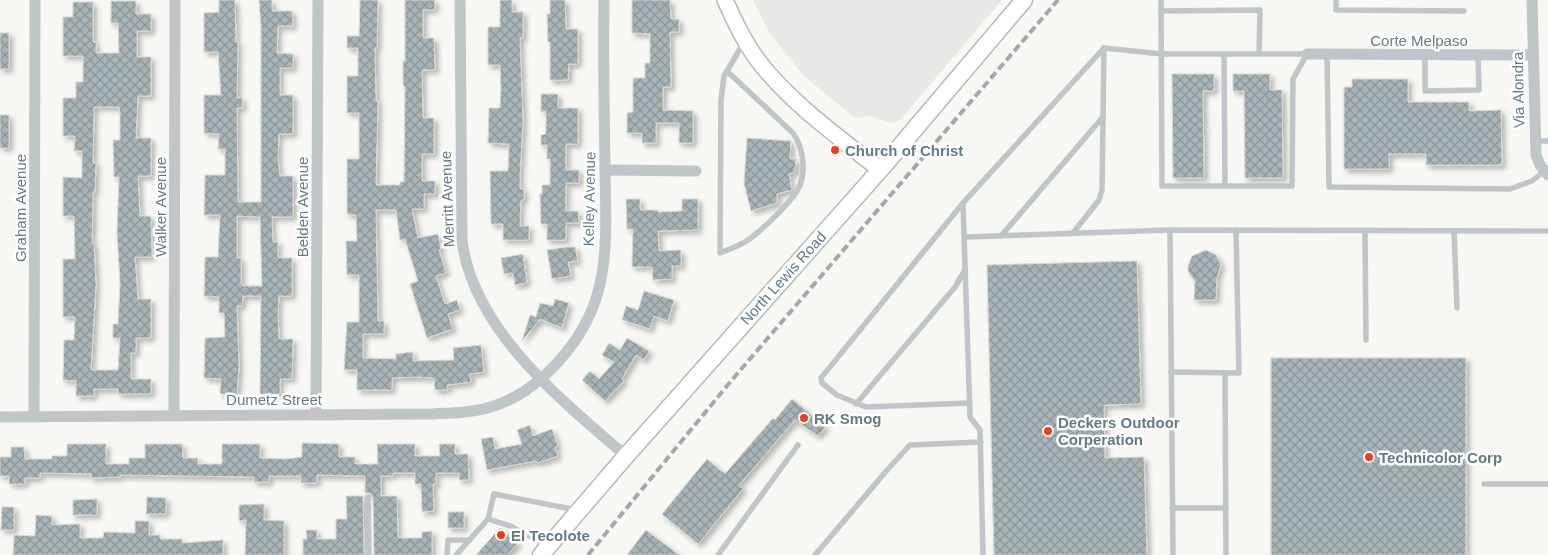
<svg xmlns="http://www.w3.org/2000/svg" width="1548" height="555" font-family="Arial,sans-serif">
	<style>
		.built { fill: #e8e9e7 }
		.building { fill: url(#building-cross-hatch); stroke: #d9d8d6; fill-rule: evenodd; filter: url(#shadow) }
		.lines { fill: none; stroke-linecap: round; stroke-linejoin: round }
		.secondary-casing { stroke: #b1b9bd; stroke-width: 18 }
		.primary-casing { stroke: #b4babe; stroke-width: 19 }
		.lane { stroke: #bfc5c8; stroke-width: 5.5 }
		.street { stroke: #bfc5c8; stroke-width: 11 }
		.secondary { stroke: #fff; stroke-width: 15 }
		.primary { stroke: #fff; stroke-width: 16 }
		.rail { stroke: #a0a9ae; stroke-width: 4; stroke-dasharray: 8 4; stroke-linecap: butt }
		.poi-dot { fill: #f23b18; stroke: #fff; stroke-width: 2 }
		.labels { text-anchor: middle; dominant-baseline: central; stroke-width: 5; stroke-linejoin: round; paint-order: stroke }
		.street-label { font-size: 15px; fill: #637a87; stroke: #fff }
		.poi-label { font-size: 15px; font-weight: bold; fill: #637a87; stroke: #fff; text-anchor: start }
	</style>
	<defs>
		<pattern id="building-cross-hatch" width="8" height="8" patternUnits="userSpaceOnUse" patternTransform="scale(1.25)"><rect width="8" height="8" fill="#a8b3b8"/><path d="M0 0l8 8M0 8l8-8" fill="none" stroke="#8c979b"/></pattern>
		<filter id="shadow"><feDropShadow dx="3.5" dy="3.5" stdDeviation="2.5" flood-color="#0004"/></filter>
	</defs>
	<rect width="100%" height="100%" fill="#f7f7f3"/>
	<polygon class="built" points="753,0 1002,0 899,121 892,123 870,116 855,118 803,75 769,32"/>
	<g class="building">
		<path d="M219 0H235L236 42H238L237 98H242L243 108H237L238 202H261V26L259 0H272V11H292L293 26H278L277 53 293 54V68H280V95H293V134H279L278 160 280 176H293V217H272L273 242H278V258H292V296H279L278 312 279 339H293L292 379H280V394H260L261 296H243L242 306H237L239 367 237 394H220L221 379 204 378 205 338 225 337 224 313H219V297L204 296 205 257H218L220 215H204L205 175H225V149H218L219 134 204 133V95H221L218 52H204V13L219 12ZM237 216 260 217 262 286H243L241 283V258H237Z"/>
		<polygon points="360,0 378,0 377,48 375,48 376,101 378,101 376,185 400,185 400,182 404,182 405,86 403,86 403,61 405,61 405,0 435,0 435,10 423,10 423,38 434,38 435,70 422,70 423,118 434,118 434,154 422,154 422,181 435,181 435,194 424,194 424,209 412,209 418,238 438,234 441,249 439,250 446,273 436,276 445,304 457,300 460,310 448,314 453,329 427,338 410,284 418,281 405,239 400,240 396,210 376,210 378,321 384,321 384,334 363,334 363,358 396,359 396,354 413,352 413,361 454,360 453,348 481,345 484,372 470,374 471,382 447,385 448,390 435,390 434,378 418,377 392,378 392,390 357,390 357,370 344,370 347,322 359,322 359,275 347,275 346,241 357,241 356,215 347,214 347,159 359,159 359,113 347,113 347,76 358,76 358,48 347,48 347,36 359,36"/>
		<polygon points="500,0 512,0 512,12 523,12 523,38 520,38 523,122 520,175 520,189 524,189 524,200 521,200 520,226 529,226 529,240 503,240 503,224 491,224 490,171 508,171 509,144 488,143 489,108 500,108 501,89 500,65 488,65 488,27 500,27"/>
		<polygon points="550,0 565,0 566,29 578,29 578,64 569,64 568,80 550,80 550,42 548,42 547,14 550,14"/>
		<polygon points="632,0 670,0 671,19 679,19 679,32 670,32 671,87 663,87 663,110 693,111 693,143 679,143 679,123 656,123 656,143 642,143 642,133 627,133 627,113 633,112 633,78 645,78 645,63 650,63 650,34 632,33"/>
		<path d="M111 1H136V14H151V31H137V57H151V96H138L136 138H151V176H138L140 216H151L152 257H135L138 299H151V338H136V353H131V379H151V394H118V389H94V396H76V381L63 380 64 340H74L75 317H63V259H75L74 216H63V177L82 178V151H74L75 136H63V98H76V82H83V56H63V17H73V2H93V42H96V53H119L118 23H111ZM94 107H119L120 112V140H113L114 177H119L117 232 120 283 118 324H113V338H120L118 370H91L96 284 94 243H92L93 192H95L96 163H93Z"/>
		<rect x="0" y="33" width="9" height="36"/>
		<polygon points="1172,74 1214,74 1214,91 1203,91 1204,178 1173,178"/>
		<polygon points="1233,74 1270,74 1270,90 1282,90 1283,178 1245,178 1244,91 1233,91"/>
		<polygon points="1352,79 1408,79 1408,102 1469,102 1469,111 1501,110 1502,165 1426,165 1426,154 1389,154 1389,169 1344,169 1344,87 1352,87"/>
		<polygon points="541,94 558,94 558,108 578,108 578,144 566,144 566,170 579,170 579,183 566,183 566,211 578,211 579,223 566,223 566,240 547,240 547,224 541,224 540,194 542,194 542,185 550,185 550,159 547,159 547,145 541,145 541,135 546,134 546,111 541,112"/>
		<rect x="0" y="115" width="9" height="33"/>
		<polygon points="747,138 791,141 790,159 796,159 795,172 789,174 792,190 777,194 777,203 751,211 744,183"/>
		<polygon points="626,199 640,199 640,210 658,210 658,212 682,211 682,199 698,199 698,230 658,231 659,251 681,250 681,266 672,266 672,279 653,280 652,267 632,267 633,229 627,229"/>
		<polygon points="566,247 575,247 578,261 568,262 571,276 552,279 547,250"/>
		<polygon points="1206,250 1216,255 1221,265 1217,278 1216,300 1194,300 1195,281 1188,271 1188,266 1192,256"/>
		<polygon points="523,254 527,283 515,285 513,273 504,274 501,258"/>
		<polygon points="1137,261 1141,404 1104,405 1105,458 1144,457 1147,555 994,555 987,265"/>
		<polygon points="644,291 674,300 668,321 654,316 650,329 622,320 626,306 638,310"/>
		<polygon points="555,299 569,303 562,328 540,319 522,341 530,315 536,317 540,303 553,306"/>
		<polygon points="627,338 649,351 644,360 636,355 622,379 624,381 605,401 582,380 590,371 599,379 614,362 602,355 609,343 620,350"/>
		<rect x="1271" y="358" width="195" height="197"/>
		<polygon points="792,399 826,427 818,436 795,420 739,485 743,489 698,544 662,514 707,459 725,474 773,418 775,420"/>
		<polygon points="530,425 533,436 552,429 558,446 555,447 558,456 537,463 536,461 487,470 481,439 493,437 495,449 522,444 517,430"/>
		<polygon points="302,443 339,444 339,457 355,457 355,464 378,464 377,444 415,444 415,456 440,456 439,444 455,444 455,454 468,454 469,480 459,480 459,473 436,473 436,484 433,484 434,511 422,512 421,484 415,484 415,473 393,473 393,476 381,476 381,496 397,496 398,538 422,538 422,532 432,531 432,555 374,555 373,497 370,493 365,493 365,476 317,475 317,483 301,483 301,476 269,476 269,482 254,482 254,477 120,475 120,477 91,478 91,474 40,473 40,478 25,478 25,484 9,484 9,476 0,476 0,457 11,457 11,447 24,447 25,459 52,459 52,456 67,456 67,444 106,444 106,464 129,464 129,458 145,458 145,444 182,444 183,458 198,458 198,464 222,464 222,444 260,444 260,458 286,459 302,457"/>
		<polygon points="346,496 363,496 364,555 303,555 303,539 307,539 306,530 317,530 317,539 336,539 336,519 347,519"/>
		<polygon points="147,497 166,498 166,514 146,514"/>
		<polygon points="97,499 97,515 73,515 73,500"/>
		<polygon points="264,504 264,520 284,521 284,555 245,555 246,520 239,521 239,505"/>
		<polygon points="2,507 14,507 14,530 1,530"/>
		<rect x="448" y="512" width="16" height="16"/>
		<polygon points="36,515 52,516 52,525 80,524 80,538 103,538 104,532 135,533 135,521 149,521 149,535 160,535 160,539 182,539 182,543 223,540 223,555 13,555 14,535 35,536"/>
		<polygon points="500,528 518,543 507,555 476,555"/>
		<polygon points="646,530 679,555 627,555"/>
	</g>
	<g class="lines">
		<g class="secondary-casing">
			<path id="secondary" d="M725 0C735 22 745 44 760 63 793 105 839 137 880 170"/>
		</g>
		<g class="primary-casing">
			<polyline id="primary" points="541,555 626,456 880,170 1024,0"/>
		</g>
		<g class="lane">
			<polyline points="1336,0 1336,10 1464,11"/>
			<polyline points="1161,11 1260,10 1259,54"/>
			<polyline points="1104,48 1162,54 1307,54 1293,79 1292,186 1162,186 1161,0"/>
			<polyline points="1224,54 1225,186"/>
			<polyline points="1327,54 1329,187 1510,189 1532,181 1544,171"/>
			<polyline points="1425,55 1425,91 1479,90 1478,55"/>
			<path d="M727 71 793 133C803 147 806 169 800 185 794 200 764 228 751 238 742 245 730 249 720 253L721 100 724 76 744 42"/>
			<polyline points="1535,141 1548,141"/>
			<polyline points="963,203 970,417 980,430 983,555"/>
			<polyline points="1365,231 1366,340"/>
			<polyline points="1454,231 1457,308"/>
			<polyline points="1073,233 1099,200 1102,190 1104,48"/>
			<polyline points="1001,236 1103,117"/>
			<polyline points="965,237 1170,230"/>
			<polyline points="1171,372 1239,373 1236,230"/>
			<polyline points="1225,373 1226,555"/>
			<polyline points="970,403 866,407 837,395 822,383 821,378 963,203 1104,48"/>
			<polyline points="856,404 955,287 965,270"/>
			<polyline points="1484,484 1548,484"/>
			<polyline points="368,497 369,555"/>
			<polyline points="1172,508 1226,508"/>
			<polyline points="488,519 510,526 548,546"/>
			<polyline points="447,555 448,540 470,540"/>
			<polyline points="456,555 488,519 494,494 577,510"/>
			<polyline points="718,555 798,445"/>
			<polyline points="815,555 888,469 910,445 981,442"/>
			<polyline points="1173,555 1170,230 1548,231"/>
		</g>
		<g class="street">
			<path d="M460 0 462 240C473 330 561 400 626 456"/>
			<polyline points="1532,0 1536,155 1540,165 1548,175"/>
			<polyline points="1307,54 1532,55"/>
			<polyline points="605,170 696,171"/>
			<polyline points="316,413 318,0"/>
			<polyline points="174,415 175,0"/>
			<polyline points="34,416 35,0"/>
			<path d="M0 417 431 414C451 413 471 413 491 407 541 392 587 338 599 288 609 249 605 204 605 163 604 109 603 54 604 0"/>
		</g>
		<use href="#secondary" class="secondary"/>
		<use href="#primary" class="primary"/>
		<polyline class="rail" points="588,555 731,381 1058,0"/>
	</g>
	<g class="poi-dot">
		<circle cx="835" cy="150" r="5"/>
		<circle cx="804" cy="418" r="5"/>
		<circle cx="1048" cy="431" r="5"/>
		<circle cx="1369" cy="457" r="5"/>
		<circle cx="501" cy="535" r="5"/>
	</g>
	<g class="labels">
		<g class="street-label">
			<text x="1419" y="40">Corte Melpaso</text>
			<text transform="translate(1518 90) rotate(-91)">Via Alondra</text>
			<text transform="translate(447 199) rotate(-92)">Merritt Avenue</text>
			<text transform="translate(589 199) rotate(-89)">Kelley Avenue</text>
			<text transform="translate(160 207) rotate(-90)">Walker Avenue</text>
			<text transform="translate(302 207) rotate(-90)">Belden Avenue</text>
			<text transform="translate(20 208) rotate(-90)">Graham Avenue</text>
			<text transform="translate(783 278) rotate(-48)">North Lewis Road</text>
			<text x="274" y="399">Dumetz Street</text>
		</g>
		<g class="poi-label">
			<text x="845" y="150">Church of Christ</text>
			<text x="814" y="418">RK Smog</text>
			<text x="1058" y="422">Deckers Outdoor<tspan x="1058" dy="17">Corperation</tspan></text>
			<text x="1379" y="457">Technicolor Corp</text>
			<text x="511" y="535">El Tecolote</text>
		</g>
	</g>
</svg>
